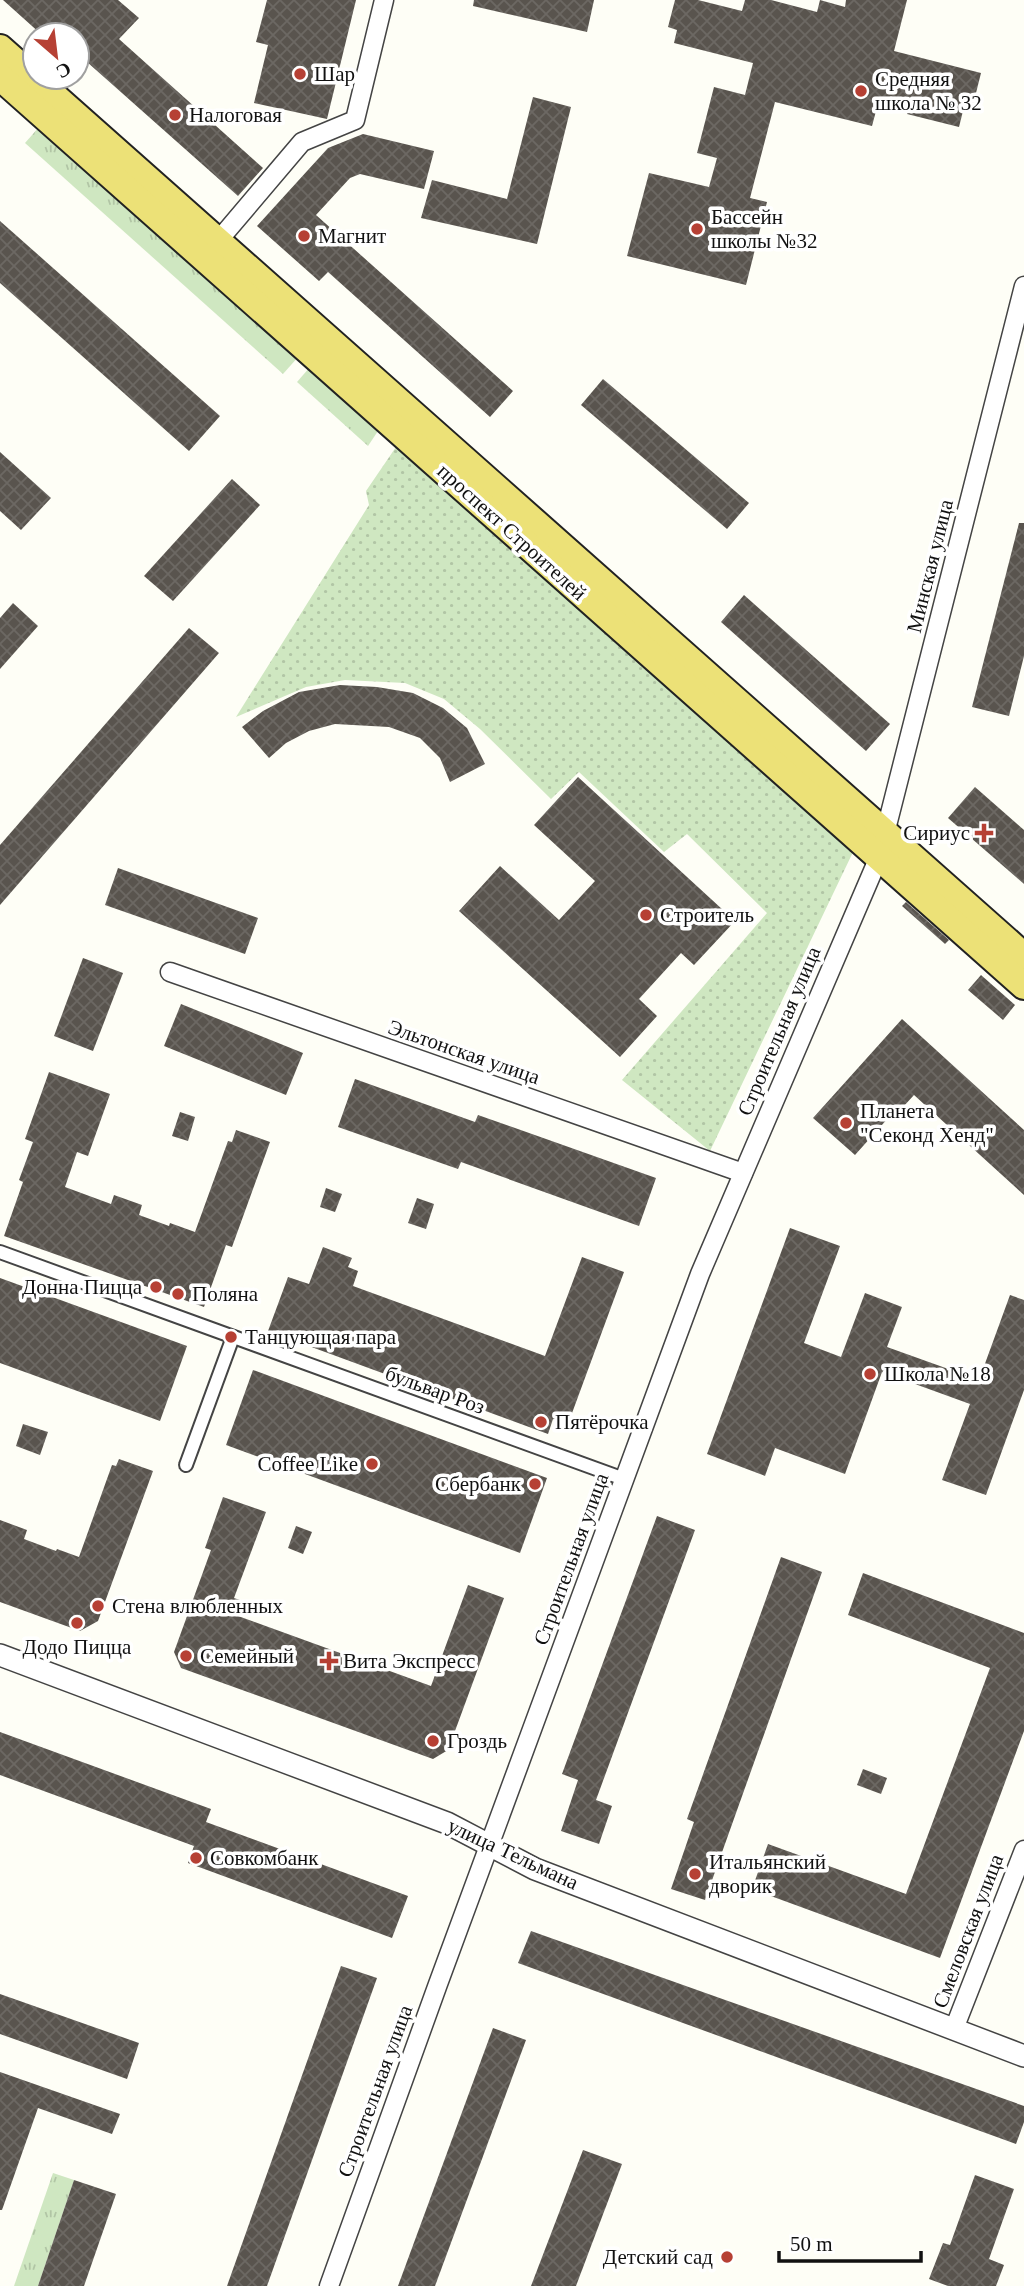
<svg xmlns="http://www.w3.org/2000/svg" width="1024" height="2286" font-family="Georgia,serif">
	<style>
		.grass { fill: url(#grass-tufts) }
		.park { fill: url(#park-dots) }
		.building { fill: url(#building-cross-hatch) }
		.lines { fill: none; stroke-linecap: round; stroke-linejoin: round }
		.pedestrian-casing { stroke: #444; stroke-width: 16 }
		.minor-casing { stroke: #444; stroke-width: 21 }
		.tertiary-casing { stroke: #444; stroke-width: 24 }
		.primary-casing { stroke: #222; stroke-width: 30 }
		.pedestrian { stroke: #fff; stroke-width: 12 }
		.minor { stroke: #fff; stroke-width: 18 }
		.tertiary { stroke: #fff; stroke-width: 21 }
		.primary { stroke: #ece177; stroke-width: 26 }
		.poi-dot { fill: #b64034; stroke: #fff; stroke-width: 2.5 }
		.labels { text-anchor: middle; dominant-baseline: central; stroke-width: 7; stroke-linejoin: round; paint-order: stroke }
		.poi-label { font-size: 21px; fill: #111; stroke: #fff; text-anchor: start }
		.street-label { font-size: 21px; fill: #111; stroke: #fff }
	</style>
	<defs>
		<pattern id="grass-tufts" width="24" height="20" patternUnits="userSpaceOnUse" patternTransform="scale(1.75)"><rect width="24" height="20" fill="#cfe7c1"/><path d="M3 7l-1-3M5 7V3M7 7l1-3M15 17l-1-3M17 17v-4M19 17l1-3" fill="none" stroke="#b1c5a5"/></pattern>
		<pattern id="park-dots" width="8" height="8" patternUnits="userSpaceOnUse" patternTransform="scale(1.75)"><rect width="8" height="8" fill="#cfe7c1"/><path d="M2 2h.1M6 6h.1" fill="none" stroke="#b1c5a5" stroke-width="1.8" stroke-linecap="round"/></pattern>
		<pattern id="building-cross-hatch" width="8" height="8" patternUnits="userSpaceOnUse" patternTransform="scale(1.75)"><rect width="8" height="8" fill="#59544e"/><path d="M0 0l8 8M0 8l8-8" fill="none" stroke="#6c6863"/></pattern>
	</defs>
	<rect width="100%" height="100%" fill="#fefef6"/>
	<g class="grass">
		<polygon points="40,126 299,356 283,374 25,143"/>
		<polygon points="310,367 380,428 368,446 297,382"/>
		<polygon points="53,2173 74,2180 38,2286 14,2286"/>
	</g>
	<polygon class="park" points="396,447 854,850 710,1151 622,1080 767,913 687,834 664,852 579,772 551,799 480,729 444,699 405,683 345,680 306,687 236,717 369,505 366,491"/>
	<g class="building">
		<polygon points="3,0 118,0 139,18 119,39 263,168 238,196 87,62 77,73 77,35 42,35"/>
		<polygon points="267,0 356,0 327,119 254,103 268,45 256,42"/>
		<polygon points="474,0 594,0 587,32 473,6"/>
		<polygon points="675,0 698,0 742,11 745,0 771,0 817,12 820,0 845,7 846,0 907,0 894,51 981,73 972,109 964,107 959,127 907,114 909,107 879,100 872,126 775,102 750,198 767,202 746,285 627,256 649,173 709,187 717,158 697,153 714,87 745,95 753,63 674,43 677,30 668,27"/>
		<polygon points="533,97 571,107 537,244 421,218 432,180 507,199"/>
		<polygon points="363,134 434,151 424,189 360,174 350,178 316,215 513,391 490,417 328,272 319,281 257,226 328,148"/>
		<polygon points="0,221 220,416 189,451 0,283"/>
		<polygon points="603,379 749,503 727,529 581,405"/>
		<polygon points="0,452 51,498 21,530 0,511"/>
		<polygon points="232,479 260,505 173,601 144,576"/>
		<polygon points="1019,523 1024,523 1024,656 1009,716 972,707"/>
		<polygon points="744,595 890,724 866,751 721,622"/>
		<polygon points="13,603 38,626 0,669 0,618"/>
		<polygon points="189,628 219,653 0,905 0,845"/>
		<polygon points="340,685 377,687 413,693 443,708 467,728 485,764 450,782 440,758 420,738 389,727 335,724 309,731 286,743 269,758 242,727 263,711 299,692"/>
		<polygon points="578,777 735,921 694,965 681,953 639,999 657,1016 620,1057 459,911 500,866 559,920 595,881 534,825"/>
		<polygon points="975,787 1024,830 1024,884 948,818"/>
		<polygon points="118,868 258,918 245,954 105,905"/>
		<polygon points="906,902 949,940 945,944 902,906"/>
		<polygon points="83,958 123,973 93,1051 54,1036"/>
		<polygon points="981,975 1015,1005 1003,1020 968,990"/>
		<polygon points="181,1004 303,1053 286,1095 164,1046"/>
		<polygon points="902,1019 1024,1130 1024,1195 914,1095 893,1118 890,1116 855,1155 813,1118"/>
		<polygon points="49,1072 110,1094 88,1156 77,1152 65,1187 111,1204 114,1195 142,1205 139,1215 169,1226 170,1223 195,1232 228,1141 232,1142 236,1130 270,1142 232,1247 226,1245 204,1307 4,1236 23,1182 19,1180 33,1142 25,1139"/>
		<polygon points="355,1079 475,1122 478,1115 656,1178 639,1226 461,1162 458,1169 338,1127"/>
		<polygon points="180,1112 195,1117 188,1141 172,1136"/>
		<polygon points="326,1188 342,1194 335,1212 320,1207"/>
		<polygon points="417,1198 434,1204 426,1229 408,1223"/>
		<polygon points="790,1228 840,1246 804,1343 841,1357 865,1293 902,1307 887,1347 979,1380 1010,1295 1024,1300 1024,1390 986,1495 942,1480 970,1404 882,1372 845,1474 775,1448 765,1476 707,1454"/>
		<polygon points="323,1247 352,1258 348,1267 358,1271 353,1286 545,1356 582,1257 624,1272 568,1424 553,1419 548,1434 268,1331 288,1277 309,1284"/>
		<polygon points="0,1278 187,1346 160,1421 0,1363"/>
		<polygon points="253,1370 547,1478 520,1553 226,1445"/>
		<polygon points="23,1424 48,1432 40,1455 16,1446"/>
		<polygon points="119,1459 153,1471 98,1621 80,1631 0,1602 0,1520 27,1530 24,1539 56,1551 57,1549 79,1557 112,1465 116,1466"/>
		<polygon points="223,1497 266,1512 234,1598 243,1601 238,1616 431,1686 468,1585 504,1598 448,1750 433,1759 181,1668 174,1652 211,1550 205,1548"/>
		<polygon points="657,1516 695,1530 596,1800 612,1806 599,1844 561,1831 578,1780 562,1774"/>
		<polygon points="296,1526 312,1532 303,1554 288,1548"/>
		<polygon points="781,1557 822,1572 705,1900 671,1889 694,1822 687,1819"/>
		<polygon points="863,1573 1024,1633 1024,1731 940,1958 752,1889 768,1844 906,1894 990,1668 848,1615"/>
		<polygon points="0,1732 211,1809 206,1822 408,1896 392,1938 188,1863 194,1846 0,1775"/>
		<polygon points="863,1769 887,1778 881,1794 857,1785"/>
		<polygon points="531,1931 1024,2106 1024,2122 1016,2144 518,1963"/>
		<polygon points="341,1966 377,1978 267,2286 227,2286"/>
		<polygon points="0,1994 139,2043 127,2079 0,2034"/>
		<polygon points="493,2028 526,2040 435,2286 398,2286"/>
		<polygon points="0,2072 120,2114 112,2134 38,2108 2,2210 0,2210"/>
		<polygon points="583,2150 622,2164 576,2286 531,2286"/>
		<polygon points="975,2175 1014,2189 989,2259 1004,2265 996,2286 948,2286 929,2279 943,2243 950,2245"/>
		<polygon points="74,2180 116,2194 84,2286 38,2286"/>
	</g>
	<g class="lines">
		<g class="pedestrian-casing">
			<g id="pedestrian">
				<polyline points="0,1252 624,1479"/>
				<polyline points="186,1465 233,1337"/>
			</g>
		</g>
		<g class="minor-casing">
			<g id="minor">
				<polyline points="218,241 302,142 355,120 384,0"/>
				<polyline points="170,972 743,1173"/>
				<polyline points="954,2029 1024,1850"/>
				<polyline points="329,2286 438,1984 700,1274 879,857 1024,286"/>
			</g>
		</g>
		<g class="tertiary-casing">
			<polyline id="tertiary" points="0,1655 447,1823 535,1869 1024,2056"/>
		</g>
		<g class="primary-casing">
			<g id="primary">
				<polyline points="0,48 1024,956"/>
				<polyline points="0,77 1024,986"/>
			</g>
		</g>
		<use href="#pedestrian" class="pedestrian"/>
		<use href="#minor" class="minor"/>
		<use href="#tertiary" class="tertiary"/>
		<use href="#primary" class="primary"/>
	</g>
	<g class="poi-dot">
		<circle cx="300" cy="74" r="7"/>
		<circle cx="861" cy="91" r="7"/>
		<circle cx="175" cy="115" r="7"/>
		<circle cx="697" cy="229" r="7"/>
		<circle cx="304" cy="236" r="7"/>
		<path d="M980.5 822.5h7v7h7v7h-7v7h-7v-7h-7v-7h7z"/>
		<circle cx="646" cy="915" r="7"/>
		<circle cx="846" cy="1123" r="7"/>
		<circle cx="156" cy="1287" r="7"/>
		<circle cx="178" cy="1294" r="7"/>
		<circle cx="231" cy="1337" r="7"/>
		<circle cx="870" cy="1374" r="7"/>
		<circle cx="541" cy="1422" r="7"/>
		<circle cx="372" cy="1464" r="7"/>
		<circle cx="535" cy="1484" r="7"/>
		<circle cx="98" cy="1606" r="7"/>
		<circle cx="77" cy="1623" r="7"/>
		<circle cx="186" cy="1656" r="7"/>
		<path d="M325.5 1650.5h7v7h7v7h-7v7h-7v-7h-7v-7h7z"/>
		<circle cx="433" cy="1741" r="7"/>
		<circle cx="196" cy="1858" r="7"/>
		<circle cx="695" cy="1874" r="7"/>
		<circle cx="727" cy="2257" r="7"/>
	</g>
	<g class="labels">
		<g class="poi-label">
			<text x="314" y="74">Шар</text>
			<text x="875" y="79">Средняя<tspan x="875" dy="24">школа № 32</tspan></text>
			<text x="189" y="115">Налоговая</text>
			<text x="711" y="217">Бассейн<tspan x="711" dy="24">школы №32</tspan></text>
			<text x="318" y="236">Магнит</text>
			<text x="970" y="833" text-anchor="end">Сириус</text>
			<text x="660" y="915">Строитель</text>
			<text x="860" y="1111">Планета<tspan x="860" dy="24">"Секонд Хенд"</tspan></text>
			<text x="142" y="1287" text-anchor="end">Донна Пицца</text>
			<text x="192" y="1294">Поляна</text>
			<text x="245" y="1337">Танцующая пара</text>
			<text x="884" y="1374">Школа №18</text>
			<text x="555" y="1422">Пятёрочка</text>
			<text x="358" y="1464" text-anchor="end">Coffee Like</text>
			<text x="521" y="1484" text-anchor="end">Сбербанк</text>
			<text x="112" y="1606">Стена влюбленных</text>
			<text x="77" y="1647" text-anchor="middle">Додо Пицца</text>
			<text x="200" y="1656">Семейный</text>
			<text x="343" y="1661">Вита Экспресс</text>
			<text x="447" y="1741">Гроздь</text>
			<text x="210" y="1858">Совкомбанк</text>
			<text x="709" y="1862">Итальянский<tspan x="709" dy="24">дворик</tspan></text>
			<text x="713" y="2257" text-anchor="end">Детский сад</text>
		</g>
		<g class="street-label">
			<text transform="translate(512 532) rotate(42)">проспект Строителей</text>
			<text transform="translate(930 566) rotate(-76)">Минская улица</text>
			<text transform="translate(779 1031) rotate(-67)">Строительная улица</text>
			<text transform="translate(464 1052) rotate(19)">Эльтонская улица</text>
			<text transform="translate(435 1390) rotate(20)">бульвар Роз</text>
			<text transform="translate(571 1559) rotate(-70)">Строительная улица</text>
			<text transform="translate(513 1854) rotate(25)">улица Тельмана</text>
			<text transform="translate(968 1931) rotate(-69)">Смеловская улица</text>
			<text transform="translate(375 2091) rotate(-70)">Строительная улица</text>
		</g>
	</g>
	<g transform="translate(56 56) rotate(152)"><circle r="33" fill="#ffffff" stroke="#a0a0a0" stroke-width="2"/>
	<path d="M0-5L12 26L0 18L-12 26Z" fill="#b64034"/>
	<text y="-10" font-size="19" font-weight="bold" text-anchor="middle" fill="#111111">С</text>
	</g>
	<path d="M779 2251v10h142v-10" fill="none" stroke="#111111" stroke-width="3.5"/>
	<text x="790" y="2251" font-size="21" fill="#111111" stroke="#ffffff" stroke-width="5" paint-order="stroke">50 m</text>
</svg>
